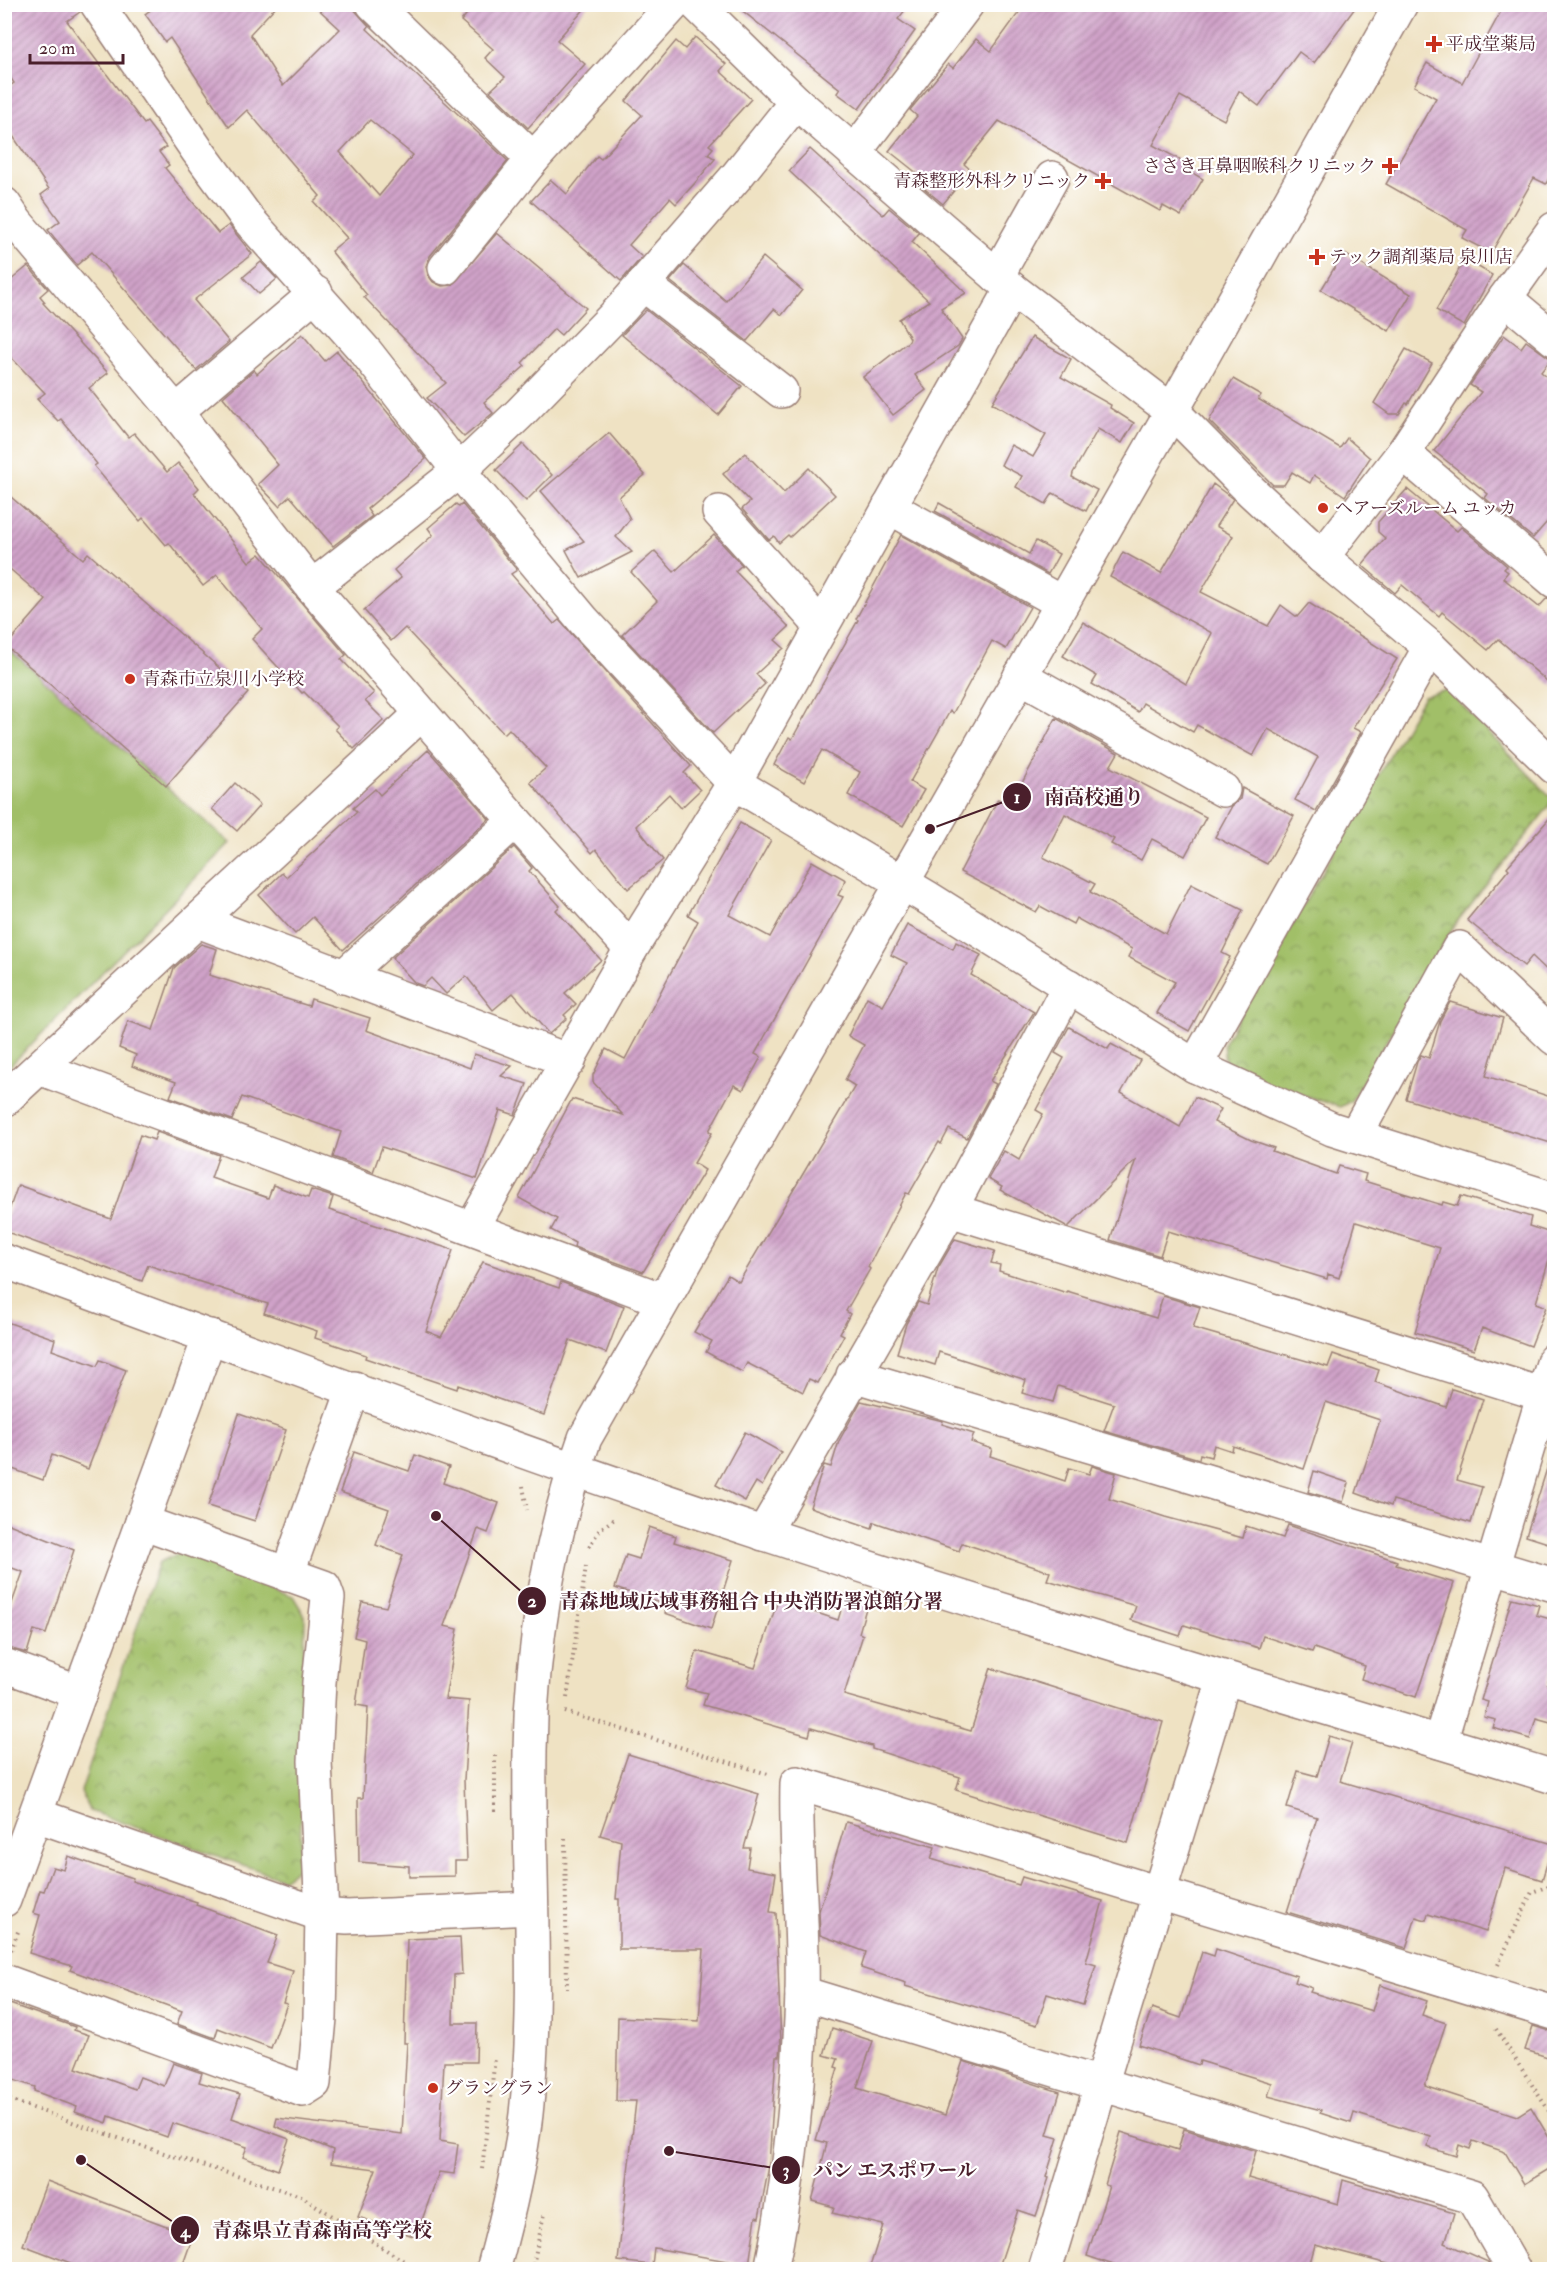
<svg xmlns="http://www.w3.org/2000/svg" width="1559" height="2274" font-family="'IM FELL Double Pica','Noto Serif JP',serif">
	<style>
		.park { fill: url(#park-crowns); stroke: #766f49; stroke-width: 1.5 }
		.pitch { fill: #a1bf67; stroke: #766f49; stroke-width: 1.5 }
		.building { fill: url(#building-hatch); fill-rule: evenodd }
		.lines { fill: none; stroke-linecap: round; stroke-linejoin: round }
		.minor-casing { stroke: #9c8077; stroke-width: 36 }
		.path { stroke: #9c8077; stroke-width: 4; stroke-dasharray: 1.5 4.5; stroke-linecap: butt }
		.minor { stroke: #fff; stroke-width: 33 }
		.poi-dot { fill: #c8321e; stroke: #fff; stroke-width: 2 }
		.labels { text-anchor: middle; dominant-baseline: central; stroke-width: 4.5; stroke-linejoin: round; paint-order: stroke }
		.poi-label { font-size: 18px; fill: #4a1f2b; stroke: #fff; text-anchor: start }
		.leader { fill: none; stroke: #4a1f2b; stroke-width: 2 }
		.callout-dot { fill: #4a1f2b; stroke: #fff; stroke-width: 2 }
		.mark-label { font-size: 18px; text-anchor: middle; font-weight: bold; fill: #fff }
		.callout-label { font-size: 20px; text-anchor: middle; font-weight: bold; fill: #4a1f2b; stroke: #fff; stroke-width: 4.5; stroke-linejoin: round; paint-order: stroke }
	</style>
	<defs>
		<pattern id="park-crowns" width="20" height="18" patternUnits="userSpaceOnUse" patternTransform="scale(1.5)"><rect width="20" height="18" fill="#a1bf67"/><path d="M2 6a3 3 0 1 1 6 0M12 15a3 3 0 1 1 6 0" fill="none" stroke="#859b55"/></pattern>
		<pattern id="building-hatch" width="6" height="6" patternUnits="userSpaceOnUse" patternTransform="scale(1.5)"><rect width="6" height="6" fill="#d0a3c9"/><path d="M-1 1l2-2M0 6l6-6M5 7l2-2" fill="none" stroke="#ab84a3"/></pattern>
	</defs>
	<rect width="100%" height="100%" fill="#fff"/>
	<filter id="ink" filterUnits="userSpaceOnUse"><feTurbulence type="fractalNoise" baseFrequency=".0167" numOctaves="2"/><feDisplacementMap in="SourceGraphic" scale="12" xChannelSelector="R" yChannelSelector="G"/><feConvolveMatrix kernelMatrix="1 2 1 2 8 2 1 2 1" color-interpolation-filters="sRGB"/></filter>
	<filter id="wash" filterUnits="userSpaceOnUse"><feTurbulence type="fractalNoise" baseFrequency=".008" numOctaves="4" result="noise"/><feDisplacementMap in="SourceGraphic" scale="24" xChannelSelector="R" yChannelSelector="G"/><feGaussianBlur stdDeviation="1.35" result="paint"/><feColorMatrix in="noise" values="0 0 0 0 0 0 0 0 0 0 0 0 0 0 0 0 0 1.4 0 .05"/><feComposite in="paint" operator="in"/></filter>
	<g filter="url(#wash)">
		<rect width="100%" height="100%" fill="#efe2c3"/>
		<g class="park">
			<polygon points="1447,690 1554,800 1456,923 1351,1101 1340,1107 1260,1081 1225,1062 1223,1044 1424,696"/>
			<polygon points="182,1552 293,1596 305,1616 300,1867 283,1879 89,1811 81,1791 159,1562"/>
		</g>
		<polygon class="pitch" points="5,646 230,843 5,1071"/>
		<g id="blocks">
			<g class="building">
				<polygon points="4,4 78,4 80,12 67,21 144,124 147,122 166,147 159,152 169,165 165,168 218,233 229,225 252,254 194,300 229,342 196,370 92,252 77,265 48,230 60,221 41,195 49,189 4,123 4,90 14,83 4,68"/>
				<path d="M159 4H278L250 34 283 86 340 29 313 4 350 5 369 26 367 29 508 161 430 256 426 266 428 275 433 282 442 286 452 285 497 233 586 308 561 335 554 329 522 363 525 366 484 402 493 413 464 437 427 398 446 383 364 297 367 295 331 251 347 238 314 202 320 196 247 110 229 127 170 38 165 42 145 14ZM370 120 413 155 379 196 340 152Z"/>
				<polygon points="475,4 589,4 557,40 585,64 528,128 490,91 505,77 485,58 493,49 461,21"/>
				<polygon points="734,4 910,4 898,19 915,31 859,109 837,93 840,89"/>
				<polygon points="1025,4 1358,4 1314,63 1299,52 1259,106 1239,91 1224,120 1180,96 1153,145 1186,163 1184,168 1203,179 1181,216 1163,206 1160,211 999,121 964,164 971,170 943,204 913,179 918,174 889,151 917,116 910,110 948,64 953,68 976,39 991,51"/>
				<polygon points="1505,4 1554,4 1554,167 1546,184 1534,178 1491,253 1462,238 1467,230 1386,184 1436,98 1414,86 1427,63 1462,83"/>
				<polygon points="695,37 726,64 720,71 751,99 709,145 713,148 708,154 715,159 695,183 676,204 670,198 629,245 642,257 621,281 531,201 551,180 567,194 597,156 601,159 642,115 626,101 676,41 685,49"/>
				<polygon points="810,149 883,215 889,208 919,233 912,242 966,293 941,308 962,339 958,346 915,375 926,390 893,415 863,377 909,341 910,338 899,319 929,301 789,171"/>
				<polygon points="1343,253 1411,294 1389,331 1321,290"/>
				<polygon points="763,257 802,290 782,315 774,309 747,341 670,281 684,265 726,301"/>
				<polygon points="1465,259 1492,275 1464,326 1436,310"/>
				<polygon points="261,262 277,279 259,294 243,277"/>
				<polygon points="28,266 48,289 40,296 45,302 43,303 108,373 89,388 128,437 134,433 167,472 178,463 199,488 194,493 249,562 260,554 346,655 341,659 374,693 365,701 384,720 354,749 335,729 338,726 304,692 302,693 252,639 262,629 217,575 203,586 169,543 166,545 143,518 140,521 94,466 97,464 61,419 58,421 37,399 45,393 4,350 4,286"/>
				<polygon points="646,310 742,386 718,415 622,335"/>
				<polygon points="302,334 325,361 337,351 426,459 367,509 372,516 333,546 290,496 279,506 258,484 278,465 223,397 254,370 257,374"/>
				<polygon points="1504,335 1521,348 1526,341 1551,359 1541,372 1554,383 1554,514 1533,538 1485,498 1488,494 1434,451 1481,392 1470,385"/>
				<polygon points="1032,337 1071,359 1061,377 1111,405 1110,408 1134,423 1122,443 1098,429 1073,473 1072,477 1097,490 1086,511 1053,493 1046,504 1016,487 1022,476 1001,465 1011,445 1033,457 1046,435 992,403"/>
				<polygon points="1406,349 1432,363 1408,404 1406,403 1399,414 1389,414 1374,403"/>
				<polygon points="1233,379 1261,395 1258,399 1340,448 1347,438 1370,458 1345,496 1314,475 1310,483 1292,472 1284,485 1273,485 1209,421"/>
				<polygon points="609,433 645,475 619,497 630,519 616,537 632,552 581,578 566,550 584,541 541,491"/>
				<polygon points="523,444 552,475 526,501 496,470"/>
				<polygon points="745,453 784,493 809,468 835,495 790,537 788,535 779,543 774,536 769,540 742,509 750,502 723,474"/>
				<polygon points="1213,484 1233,499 1216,526 1233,536 1201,592 1268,626 1281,605 1297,617 1309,603 1397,659 1353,728 1361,732 1316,811 1295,800 1318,757 1268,729 1253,756 1197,725 1193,732 1143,703 1138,712 1092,684 1097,676 1063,656 1083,622 1186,684 1212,633 1110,577 1123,552 1161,573"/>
				<polygon points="1407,489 1457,531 1461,527 1507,566 1504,569 1508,572 1503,578 1539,607 1547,598 1554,599 1554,687 1498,639 1488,650 1442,612 1439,616 1402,585 1395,593 1362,565 1385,538 1378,532 1378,522"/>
				<polygon points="4,491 83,559 88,553 248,693 166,786 6,646 46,600 4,564"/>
				<polygon points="939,503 1029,554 1036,541 1059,554 1048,574 935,511"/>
				<polygon points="456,504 459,507 462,504 517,570 511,574 554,624 559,620 691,766 684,773 700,790 681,808 669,794 636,826 663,860 628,889 596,849 592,853 530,782 546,768 509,729 504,734 405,628 391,641 364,610 401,578 394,570 433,535 428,528"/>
				<polygon points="714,535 742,565 735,571 789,627 775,640 784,648 756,674 765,684 713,733 622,635 657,601 631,572 655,551 674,572"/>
				<polygon points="901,535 1030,607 1006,649 992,641 953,713 950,711 910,782 924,790 903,826 848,795 860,772 822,750 804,782 774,765 789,737 792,739 858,620 856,619"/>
				<polygon points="1056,718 1118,753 1110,767 1206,817 1185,856 1152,839 1141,860 1111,844 1114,839 1065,814 1043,857 1095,884 1090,892 1166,934 1191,884 1243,910 1222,953 1230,957 1189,1031 1157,1013 1175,982 1128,957 1132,949 1076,918 1073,924 1040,906 1036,912 960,872 998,799 1010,806"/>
				<polygon points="428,750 489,819 343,950 313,917 295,934 259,895 282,873 286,877 357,812 353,808 375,789 380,795"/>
				<polygon points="235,783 260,805 237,831 212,809"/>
				<polygon points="1242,788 1294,816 1267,864 1215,837 1232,806 1240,799"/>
				<polygon points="1554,813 1554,977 1532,956 1524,966 1467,920 1509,869 1507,867"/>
				<polygon points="740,823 771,840 729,915 770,937 812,861 846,880 838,895 843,897 755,1054 761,1057 743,1090 734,1085 709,1131 712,1133 694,1163 705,1170 643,1272 574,1247 575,1243 551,1230 557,1219 519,1198 572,1099 623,1115 593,1082 593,1075 606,1049 625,1059 698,921 688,915"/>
				<polygon points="514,847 532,868 529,871 560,906 556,910 601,960 565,993 576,1004 564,1015 567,1018 549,1034 513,993 493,1010 466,976 446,994 431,978 423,986 415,983 392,958"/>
				<polygon points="907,925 953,949 956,942 981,955 971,975 1034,1012 990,1081 996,1084 967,1138 949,1129 941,1144 939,1142 909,1194 906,1193 868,1267 870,1269 846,1311 850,1314 840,1333 844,1335 818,1383 809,1379 803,1392 747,1363 742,1372 706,1352 712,1341 694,1332 728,1275 739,1282 855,1086 845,1080 864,1045 848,1036 867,997 883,1006 907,963 891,955"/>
				<polygon points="201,944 217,949 209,975 309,1006 311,999 370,1018 366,1030 470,1068 474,1054 512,1066 501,1076 527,1084 515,1115 500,1110 477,1179 382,1147 373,1172 333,1157 341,1132 242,1097 232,1120 170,1097 176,1082 132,1066 136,1055 119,1048 128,1021 153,1030 174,968"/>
				<polygon points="1450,1002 1503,1018 1486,1076 1554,1098 1554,1144 1406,1099 1417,1062 1421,1055 1429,1058 1440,1021"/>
				<polygon points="1069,1027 1108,1049 1111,1044 1140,1060 1121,1093 1180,1127 1195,1097 1221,1109 1214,1122 1251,1140 1274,1148 1272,1151 1336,1174 1339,1166 1366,1174 1364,1181 1442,1205 1443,1202 1457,1206 1461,1196 1531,1217 1529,1226 1554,1234 1554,1243 1536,1303 1546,1307 1531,1346 1482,1328 1474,1350 1415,1332 1440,1248 1356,1222 1339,1278 1328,1274 1327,1279 1168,1231 1160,1256 1110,1240 1136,1159 1068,1227 1000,1190 1002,1187 988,1179 1004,1151 1019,1160 1043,1114 1036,1110 1064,1058 1055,1053"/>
				<polygon points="157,1132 219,1155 211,1178 268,1198 273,1185 308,1198 311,1190 333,1197 329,1210 453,1250 426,1331 441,1337 483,1262 559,1288 561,1282 624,1306 606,1353 570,1340 544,1415 458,1385 457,1389 365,1358 366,1355 315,1338 317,1331 264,1313 268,1304 148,1265 142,1281 4,1231 4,1224 18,1185 111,1219 140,1135 154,1140"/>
				<polygon points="955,1239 995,1251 991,1263 1000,1265 999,1271 1067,1293 1067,1291 1156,1318 1163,1296 1200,1307 1193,1328 1328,1367 1333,1354 1379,1370 1375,1382 1446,1407 1452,1389 1483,1399 1457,1480 1482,1487 1471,1523 1393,1500 1391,1506 1356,1493 1380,1420 1326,1402 1304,1469 1233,1446 1232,1451 1214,1445 1211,1457 1200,1454 1199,1459 1104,1431 1114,1404 1058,1386 1053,1402 1022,1393 1026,1380 986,1367 939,1352 935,1365 897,1353 906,1324 918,1302 927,1305 938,1268"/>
				<polygon points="4,1321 55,1339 52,1350 97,1366 100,1360 126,1370 88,1469 52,1455 43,1480 4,1466"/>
				<polygon points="861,1401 943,1421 942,1424 974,1434 971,1442 992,1449 990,1456 1065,1481 1069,1468 1089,1474 1092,1466 1116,1473 1109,1499 1165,1517 1243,1538 1246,1526 1283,1538 1288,1525 1397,1561 1396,1565 1454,1583 1416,1697 1361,1679 1365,1666 1314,1648 1312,1652 1263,1636 1259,1648 1184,1625 1180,1636 1131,1620 1136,1606 1047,1580 1050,1572 962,1543 959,1551 874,1522 872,1528 810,1507 824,1465 831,1467 839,1441"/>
				<polygon points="239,1414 286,1430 255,1521 208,1506"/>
				<polygon points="745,1432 781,1452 762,1486 756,1482 745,1501 716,1485"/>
				<polygon points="354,1452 409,1471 415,1455 449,1467 443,1483 499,1503 488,1533 478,1529 444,1626 458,1629 445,1699 469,1701 464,1780 467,1861 455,1861 455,1876 409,1877 409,1866 359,1862 358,1798 363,1798 368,1707 356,1705 365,1640 354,1637 362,1602 386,1607 403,1555 376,1545 389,1509 340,1492"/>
				<polygon points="1549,1462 1554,1462 1554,1545 1526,1536"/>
				<polygon points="1314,1471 1349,1483 1343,1502 1308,1492"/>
				<polygon points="4,1522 74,1550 46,1634 34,1630 27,1653 4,1647 11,1622 6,1620 23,1572 4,1565"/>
				<polygon points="649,1527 676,1536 674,1542 733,1560 711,1629 665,1613 667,1605 615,1588 626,1555 639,1559"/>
				<polygon points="846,1594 868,1601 859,1633 863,1635 844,1695 971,1731 991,1668 1163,1722 1128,1843 956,1790 960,1777 872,1749 872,1746 811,1728 809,1736 703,1705 707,1693 686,1688 697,1651 755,1668 778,1600 838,1620"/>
				<polygon points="1512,1598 1539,1605 1536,1615 1554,1620 1554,1661 1547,1686 1554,1688 1554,1723 1536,1718 1530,1739 1493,1728 1496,1720 1484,1717 1488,1702 1481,1700"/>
				<polygon points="1329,1736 1352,1743 1340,1781 1553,1844 1542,1880 1505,1868 1486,1932 1428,1914 1426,1920 1416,1917 1406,1948 1287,1912 1317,1817 1287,1808 1298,1771 1317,1776"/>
				<polygon points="628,1754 759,1794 744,1848 750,1848 747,1868 776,1873 770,1912 776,1913 781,2045 780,2056 776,2056 769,2166 759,2218 756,2217 749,2265 654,2248 652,2265 618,2261 636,2101 616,2101 618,2017 699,2021 704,1949 619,1949 619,1899 616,1899 621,1841 600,1835"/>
				<polygon points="846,1822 935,1847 931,1859 1019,1885 1022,1877 1103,1901 1086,1962 1096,1965 1083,2005 1047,1994 1037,2025 905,1986 906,1983 861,1968 866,1952 820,1935 819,1911"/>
				<polygon points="68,1856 133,1878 132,1881 197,1902 196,1905 278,1935 267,1963 293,1971 283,2003 287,2004 271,2048 218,2028 215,2038 177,2024 182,2011 70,1970 72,1966 29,1953 40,1915 33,1913 40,1890 44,1891 53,1867 64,1870"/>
				<polygon points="460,1937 462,1974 454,1975 453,2023 477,2023 476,2062 444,2062 440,2141 458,2144 454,2174 439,2172 416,2237 358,2217 376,2169 331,2163 333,2150 275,2126 277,2118 402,2134 407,2043 404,2043 407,1939"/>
				<polygon points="1216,1949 1297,1976 1295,1982 1312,1988 1310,1992 1372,2011 1380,1985 1427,2001 1422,2015 1446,2023 1425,2086 1517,2116 1531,2107 1554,2146 1554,2166 1524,2184 1505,2152 1473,2141 1470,2149 1459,2145 1456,2156 1427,2147 1431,2137 1354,2113 1351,2123 1320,2113 1321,2110 1268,2096 1272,2083 1200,2061 1199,2065 1139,2045 1152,2008 1181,2018 1202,1952 1214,1956"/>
				<polygon points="4,2002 75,2027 74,2030 89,2035 76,2068 135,2089 140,2077 164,2086 173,2063 202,2073 199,2082 240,2094 232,2118 289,2139 278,2170 243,2157 247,2147 172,2123 167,2137 109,2116 107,2123 75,2112 77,2107 34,2091 35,2087 4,2077"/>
				<polygon points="1533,2026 1554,2032 1554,2059 1525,2050"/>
				<polygon points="832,2028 873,2041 857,2088 945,2115 963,2061 1060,2092 1047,2135 1058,2138 1046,2177 1049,2178 1036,2216 1018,2210 998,2270 869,2270 883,2225 832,2213 834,2207 812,2201 827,2143 816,2140 838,2068 835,2067 838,2059 824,2055"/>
				<polygon points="1184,2129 1256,2151 1248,2178 1338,2204 1343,2180 1454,2213 1445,2243 1488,2262 1492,2270 1411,2270 1315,2245 1308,2270 1128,2270 1087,2256 1109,2186 1105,2185 1121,2132 1178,2150"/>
				<polygon points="47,2181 193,2236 181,2270 89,2270 23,2245"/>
			</g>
		</g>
	</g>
	<g filter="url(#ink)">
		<use href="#blocks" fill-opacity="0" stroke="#9c8077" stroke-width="1.5"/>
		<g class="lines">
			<g class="minor-casing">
				<g id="minor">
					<polyline points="97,4 197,150 247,218 366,352 459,471 584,621 734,783 928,898 1195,1066 1332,1129 1554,1199"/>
					<polyline points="373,4 533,159 674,4"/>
					<polyline points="696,4 796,102 1012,289 1172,411 1251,491 1322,557 1430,647 1554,767"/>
					<polyline points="854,153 967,4"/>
					<polyline points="4,204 16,222 176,412 312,587 515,821 631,949"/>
					<polyline points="445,268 533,159"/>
					<polyline points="997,276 1052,178"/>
					<polyline points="643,284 781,391"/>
					<polyline points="1505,298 1554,339"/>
					<polyline points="176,412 316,293"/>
					<polyline points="1403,453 1554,581"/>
					<polyline points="889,507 1062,603"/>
					<polyline points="719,512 822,627"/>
					<polyline points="1322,557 1403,453 1505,298 1554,229"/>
					<polyline points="312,587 459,471 519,414 623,307 736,177 796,102"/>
					<polyline points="1020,676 1223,790"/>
					<polyline points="198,921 569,1061"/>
					<polyline points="343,977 515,821"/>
					<polyline points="1195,1066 1430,647"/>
					<polyline points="39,1068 663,1300"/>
					<polyline points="4,1100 421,714"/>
					<polyline points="1355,1136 1459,948 1554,1038"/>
					<polyline points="950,1210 1554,1398"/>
					<polyline points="472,1228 631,949 734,783 1012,289"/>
					<path d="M4 1261C256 1353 507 1450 762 1533 1024 1620 1290 1696 1554 1777"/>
					<polyline points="853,1375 1554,1585"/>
					<polyline points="763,1534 950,1210 1069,986"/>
					<polyline points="287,1575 354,1388"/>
					<polyline points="4,1665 80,1693"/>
					<polyline points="1440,1742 1554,1360"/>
					<polyline points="36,1815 322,1915 347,1917 531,1908"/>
					<polyline points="4,1900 210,1336"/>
					<polyline points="4,1981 303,2090 314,2083 320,2018 322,1915 315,1761 319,1682 328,1598 324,1587 142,1522"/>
					<polyline points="802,1993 1472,2197 1514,2270"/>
					<path d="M493 2270C507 2219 520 2167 526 2114 539 1993 528 1872 530 1751 531 1647 550 1536 585 1438L1172 411 1401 4"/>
					<path d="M771 2270C790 2179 799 2086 802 1993 804 1923 795 1853 797 1783L1554 2013"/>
					<polyline points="1045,2270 1224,1679"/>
				</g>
			</g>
			<g class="path">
				<polyline points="523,1486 527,1510"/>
				<polyline points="589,1547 600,1529 616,1518"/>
				<polyline points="567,1698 586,1566"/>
				<polyline points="565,1712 768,1774"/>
				<polyline points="495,1811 495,1755"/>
				<polyline points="565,1838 567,1989"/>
				<polyline points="11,1950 19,1929"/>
				<polyline points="1498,1965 1532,1892 1554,1884"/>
				<polyline points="1496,2029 1554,2119"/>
				<polyline points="4,2098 138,2145 301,2196 418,2270"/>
				<polyline points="482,2169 495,2058"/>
				<polyline points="532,2270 544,2214"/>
			</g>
			<use href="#minor" class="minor"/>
		</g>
	</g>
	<g class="poi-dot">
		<path d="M1431 35h6v6h6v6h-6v6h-6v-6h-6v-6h6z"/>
		<path d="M1387 157h6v6h6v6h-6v6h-6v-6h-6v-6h6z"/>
		<path d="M1100 172h6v6h6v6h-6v6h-6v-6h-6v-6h6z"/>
		<path d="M1314 248h6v6h6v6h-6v6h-6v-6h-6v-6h6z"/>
		<circle cx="1323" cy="508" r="6"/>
		<circle cx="130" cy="679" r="6"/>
		<circle cx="433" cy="2088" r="6"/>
	</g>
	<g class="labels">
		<g class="poi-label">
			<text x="1446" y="44">平成堂薬局</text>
			<text x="1376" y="166" text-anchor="end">ささき耳鼻咽喉科クリニック</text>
			<text x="1090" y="181" text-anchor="end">青森整形外科クリニック</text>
			<text x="1329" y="257">テック調剤薬局 泉川店</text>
			<text x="1335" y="508">ヘアーズルーム ユッカ</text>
			<text x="142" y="679">青森市立泉川小学校</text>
			<text x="445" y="2088">グラングラン</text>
		</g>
	</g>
	<path class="leader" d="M930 829L1017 797M436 1516L532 1601M669 2151L786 2170M81 2160L185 2230"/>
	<g class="callout-dot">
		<circle cx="930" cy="829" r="6"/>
		<circle cx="436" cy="1516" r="6"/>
		<circle cx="669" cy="2151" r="6"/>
		<circle cx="81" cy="2160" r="6"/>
		<circle cx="1017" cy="797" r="15"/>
		<circle cx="532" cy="1601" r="15"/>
		<circle cx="786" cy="2170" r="15"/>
		<circle cx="185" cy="2230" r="15"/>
	</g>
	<g class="mark-label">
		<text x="1017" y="803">1</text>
		<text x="532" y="1607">2</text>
		<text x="786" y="2176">3</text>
		<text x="185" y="2237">4</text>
	</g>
	<g class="callout-label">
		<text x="1094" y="804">南高校通り</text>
		<text x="751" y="1608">青森地域広域事務組合 中央消防署浪館分署</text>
		<text x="895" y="2177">パン エスポワール</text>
		<text x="322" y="2237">青森県立青森南高等学校</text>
	</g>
	<rect width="1559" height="2274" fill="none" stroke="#fff" stroke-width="24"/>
	<path d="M30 54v9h93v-9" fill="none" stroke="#4a1f2b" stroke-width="3"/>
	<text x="39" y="54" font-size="18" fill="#4a1f2b" stroke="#ffffff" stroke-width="4.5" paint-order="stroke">20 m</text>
</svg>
